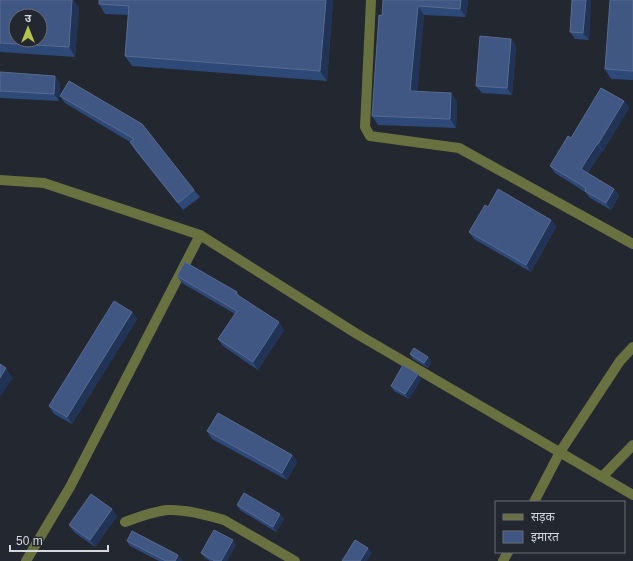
<svg xmlns="http://www.w3.org/2000/svg" width="633" height="561" font-family="Arial,'Noto Sans Devanagari',sans-serif">
	<style>
		.lines { fill: none; stroke-linecap: round; stroke-linejoin: round }
		.minor { stroke: #697141; stroke-width: 10 }
		.wall { fill: #2e4878 }
		.shaded-wall { fill: #223456 }
		.building { fill: #405783; stroke: #576c91; fill-rule: evenodd }
	</style>
	<rect width="100%" height="100%" fill="#23272f"/>
	<g class="lines">
		<g class="minor">
			<polyline points="371,0 365,127 370,136 459,148 633,244"/>
			<polyline points="0,180 44,183 200,235 357,334 633,495"/>
			<polyline points="602,477 633,445"/>
			<polyline points="534,502 560,452 620,361 633,347"/>
			<path d="M125 522C138 517 152 512 167 510 185 509 206 515 224 520L295 561"/>
			<polyline points="26,561 70,487 200,235"/>
			<polyline points="503,561 508,552"/>
		</g>
	</g>
	<g class="wall">
		<polygon points="0,0 73,0 79,8 75,57 0,52"/>
		<polygon points="333,0 327,81 132,66 125,56 128,15 105,14 99,4"/>
		<polygon points="383,0 468,0 466,17 424,15 417,92 451,93 457,102 456,128 378,125 372,116 382,16"/>
		<polygon points="572,0 591,0 589,40 575,39 570,32"/>
		<polygon points="633,0 633,80 611,79 605,69"/>
		<polygon points="511,39 516,46 512,95 482,93 476,86"/>
		<polygon points="0,72 60,83 59,101 0,98"/>
		<polygon points="69,81 194,190 200,197 183,210 135,150 130,142 65,103 60,96"/>
		<polygon points="624,101 629,108 603,151 602,151 588,173 614,189 619,196 611,210 590,198 585,192 555,173 550,166"/>
		<polygon points="488,207 551,220 556,227 531,272 474,239 469,232"/>
		<polygon points="177,276 237,292 240,297 284,330 258,370 223,346 218,339 235,314 182,283"/>
		<polygon points="132,312 137,319 72,424 54,414 49,406"/>
		<polygon points="410,354 428,357 431,362 428,368 413,359"/>
		<polygon points="421,379 409,399 394,391 391,386"/>
		<polygon points="207,431 292,455 297,462 287,480 212,439"/>
		<polygon points="237,505 284,519 276,532 240,510"/>
		<polygon points="117,516 95,547 74,532 69,525"/>
		<polygon points="127,541 178,555 182,560 182,561 159,561 130,546"/>
		<polygon points="236,545 227,561 210,561 205,558 201,553"/>
	</g>
	<g class="shaded-wall">
		<polygon points="72,0 73,0 79,8 75,57 69,47"/>
		<polygon points="326,0 333,0 327,81 320,71"/>
		<polygon points="461,0 468,0 466,17 460,9"/>
		<polygon points="586,0 591,0 589,40 583,33"/>
		<polygon points="418,6 424,15 417,100 410,91"/>
		<polygon points="511,39 516,46 512,95 507,88"/>
		<polygon points="55,76 60,83 59,101 54,94"/>
		<polygon points="451,93 457,102 456,128 450,119"/>
		<polygon points="624,101 629,108 603,151 598,144"/>
		<polygon points="597,144 602,151 586,176 581,169"/>
		<polygon points="614,189 619,196 611,210 606,203"/>
		<polygon points="551,220 556,227 531,272 526,265"/>
		<polygon points="132,312 137,319 72,424 67,417"/>
		<polygon points="279,322 284,330 258,370 253,362"/>
		<polygon points="428,357 431,362 428,368 424,363"/>
		<polygon points="6,368 13,378 0,397 0,378"/>
		<polygon points="418,374 421,379 409,399 405,394"/>
		<polygon points="292,455 297,462 287,480 282,473"/>
		<polygon points="112,509 117,516 95,547 90,540"/>
		<polygon points="280,514 284,519 276,532 273,527"/>
		<polygon points="233,540 236,545 227,561 221,561"/>
		<polygon points="368,548 372,553 367,561 360,561"/>
		<polygon points="178,555 182,560 182,561 175,561"/>
	</g>
	<g class="building">
		<path d="M0 0H72L69 47 0 43ZM16 16H40V40H16Z"/>
		<polygon points="99,0 326,0 320,71 125,56 129,6 99,4"/>
		<polygon points="383,0 461,0 460,9 418,6 410,91 451,93 450,119 372,116 379,15 382,16"/>
		<polygon points="572,0 586,0 583,33 570,32"/>
		<polygon points="610,0 633,0 633,71 605,69"/>
		<polygon points="480,36 511,39 507,88 476,86"/>
		<polygon points="0,72 55,76 54,94 0,91"/>
		<polygon points="69,81 142,124 194,190 178,203 130,142 134,139 60,96"/>
		<polygon points="601,88 624,101 598,144 597,144 581,169 614,189 606,203 585,191 586,188 550,166 568,136 571,138"/>
		<polygon points="498,189 551,220 526,265 469,232 485,205 488,207"/>
		<polygon points="185,262 237,292 236,294 279,322 253,362 218,339 237,311 177,276"/>
		<polygon points="114,301 132,312 67,417 49,406"/>
		<polygon points="414,348 428,357 424,363 410,354"/>
		<polygon points="0,364 6,368 0,378"/>
		<polygon points="403,365 418,374 405,394 391,386"/>
		<polygon points="218,413 292,455 282,473 207,431"/>
		<polygon points="244,493 280,514 273,527 237,505"/>
		<polygon points="91,494 112,509 90,540 69,525"/>
		<polygon points="214,530 233,540 221,561 215,561 201,553"/>
		<polygon points="132,531 178,555 175,561 166,561 127,541"/>
		<polygon points="355,540 368,548 360,561 342,561"/>
	</g>
	<rect x="495" y="501" width="130" height="52" fill="#23272f" stroke="#6a6e75"/>
	<rect x="503" y="514" width="20" height="6" fill="#697141" stroke="#6a6e75"/>
	<text x="531" y="521" font-size="12" fill="#d5d8dd">सड़क</text>
	<rect x="503" y="531" width="20" height="12" fill="#405783" stroke="#6a6e75"/>
	<text x="531" y="541" font-size="12" fill="#d5d8dd">इमारत</text>
	<g transform="translate(28 28)"><circle r="19" fill="#23272f" stroke="#6a6e75"/>
	<path d="M0-3L7 15L0 10L-7 15Z" fill="#b3c24b"/>
	<text y="-6" font-size="11" font-weight="bold" text-anchor="middle" fill="#d5d8dd">उ</text>
	</g>
	<path d="M10 545v6h98v-6" fill="none" stroke="#d5d8dd" stroke-width="2"/>
	<text x="16" y="545" font-size="12" fill="#d5d8dd" stroke="#23272f" stroke-width="3" paint-order="stroke">50 m</text>
</svg>
